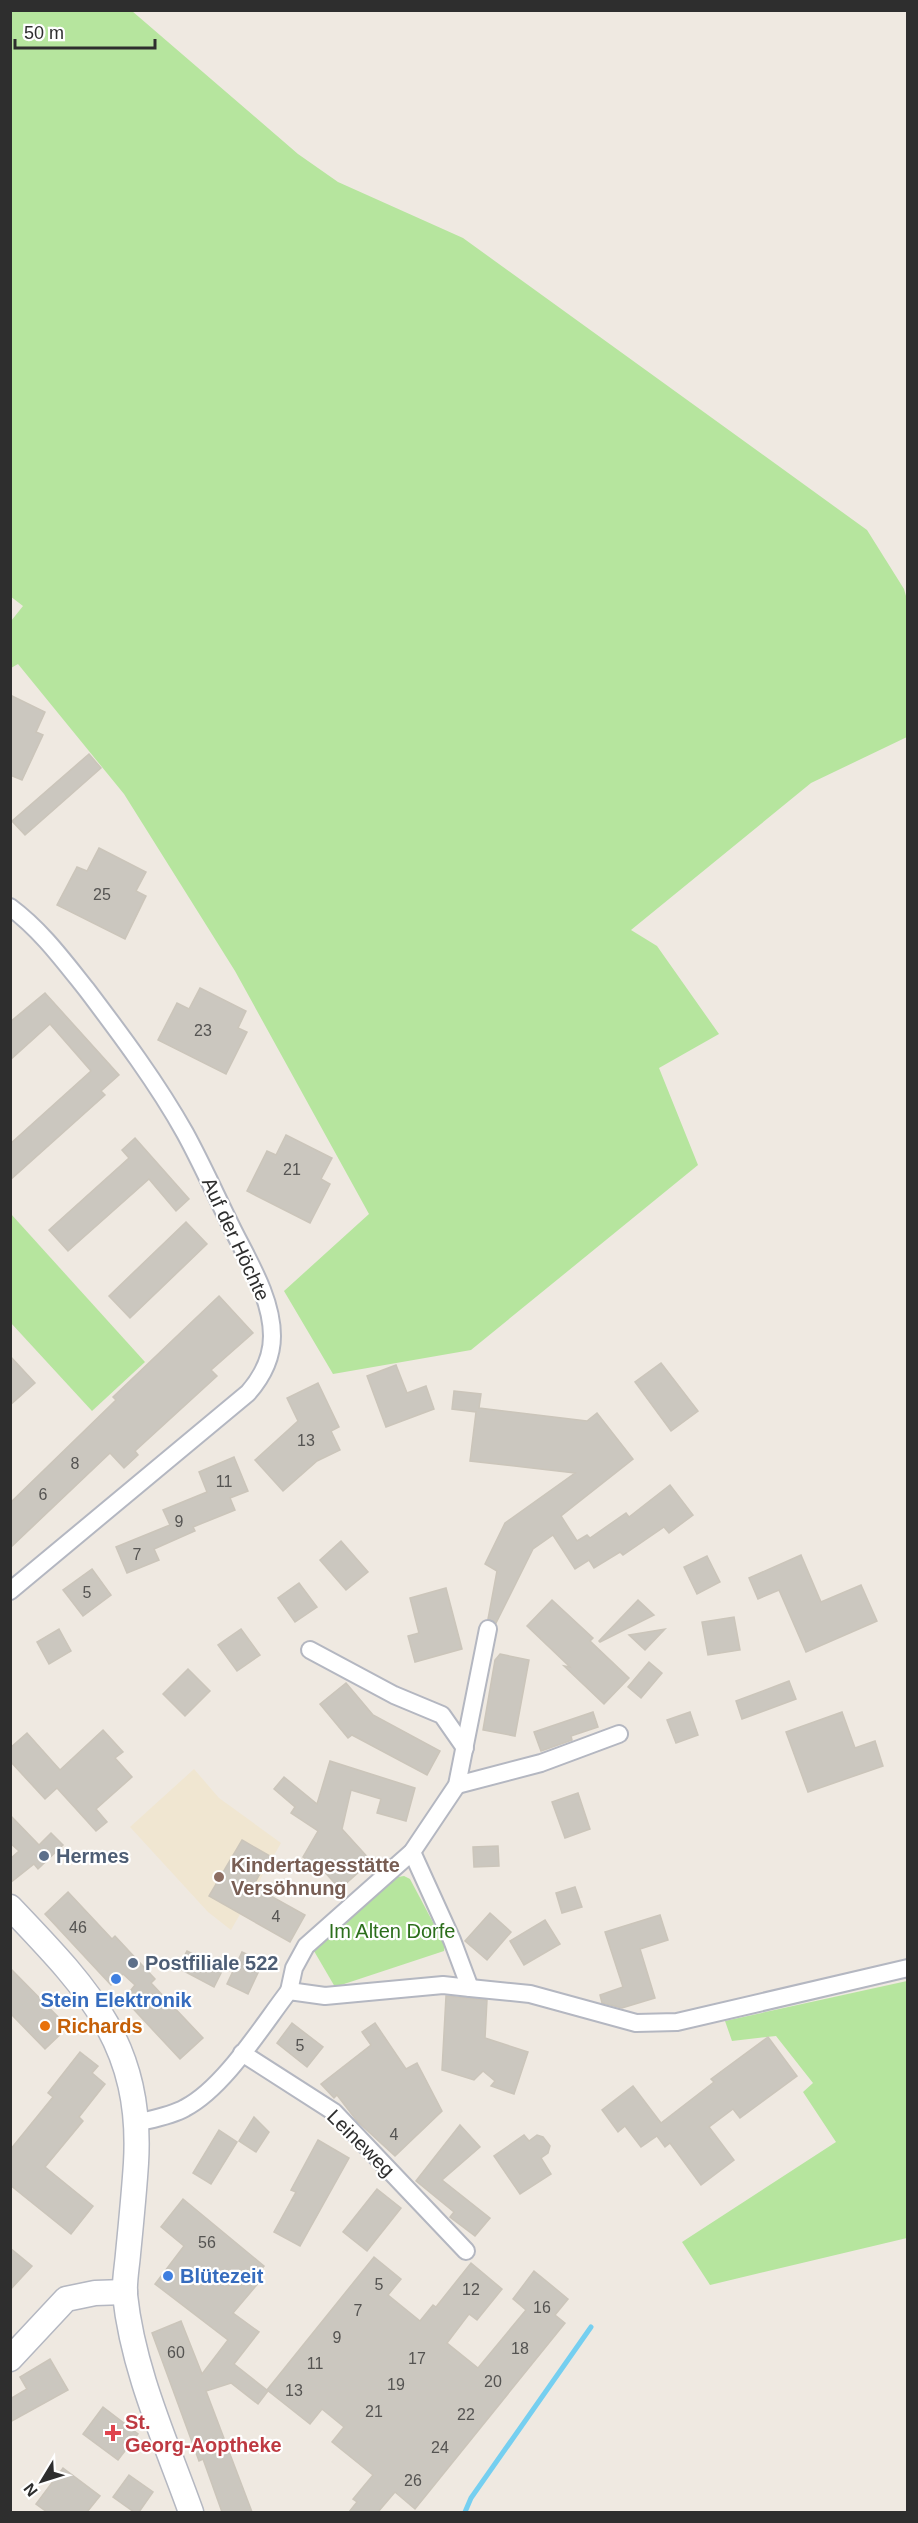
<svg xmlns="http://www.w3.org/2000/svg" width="918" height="2523" font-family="Arial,sans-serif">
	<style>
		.education { fill: #f0e6d1 }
		.green { fill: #b6e59e }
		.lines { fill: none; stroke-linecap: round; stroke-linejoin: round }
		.stream { stroke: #75cff0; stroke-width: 5 }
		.building { fill: #cbc7bf; stroke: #cbc5ba; stroke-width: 1.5 }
		.street-casing { stroke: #b4b7c1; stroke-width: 20 }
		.secondary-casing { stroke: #b4b7c1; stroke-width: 27 }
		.street { stroke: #fff; stroke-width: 16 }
		.secondary { stroke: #fff; stroke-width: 24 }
		.service-dot { fill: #5c6f8a; stroke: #fff; stroke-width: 2 }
		.education-dot { fill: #8d6e63; stroke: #fff; stroke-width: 2 }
		.shop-dot { fill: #3f7fe0; stroke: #fff; stroke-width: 2 }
		.food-dot { fill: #e8710a; stroke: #fff; stroke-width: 2 }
		.health-dot { fill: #e0444e; stroke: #fff; stroke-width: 2 }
		.labels { text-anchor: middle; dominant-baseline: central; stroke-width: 4.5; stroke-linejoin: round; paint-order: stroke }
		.number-label { font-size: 16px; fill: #555452 }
		.street-label { font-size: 20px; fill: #2e2e2e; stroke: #fff }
		.service-label { font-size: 20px; font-weight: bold; fill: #4e5e75; stroke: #fff; text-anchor: start }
		.education-label { font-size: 20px; font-weight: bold; fill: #785e54; stroke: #fff; text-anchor: start }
		.park-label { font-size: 20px; fill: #2c6e1b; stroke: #fff }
		.shop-label { font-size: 20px; font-weight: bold; fill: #366cbe; stroke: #fff }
		.food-label { font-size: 20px; font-weight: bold; fill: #c56008; stroke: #fff; text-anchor: start }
		.health-label { font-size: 20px; font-weight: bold; fill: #be3a42; stroke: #fff; text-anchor: start }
	</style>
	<rect width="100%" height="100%" fill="#efe9e1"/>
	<polygon class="education" points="194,1769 219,1798 281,1843 231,1930 208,1912 130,1827"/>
	<g class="green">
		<polygon points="11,10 132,11 298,154 338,182 463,238 867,530 904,589 908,603 907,737 811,783 631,930 657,946 719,1034 659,1068 698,1165 471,1350 333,1374 284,1291 369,1214 235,971 124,794 18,664 11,668 11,621 23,606 10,596"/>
		<polygon points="11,1214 145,1362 92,1411 11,1323"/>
		<polygon points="404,1876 410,1879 445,1945 444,1951 335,1987 314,1951 398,1877"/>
		<polygon points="907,1981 907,2238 710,2285 682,2242 836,2142 803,2092 813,2083 776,2036 732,2041 725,2021"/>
	</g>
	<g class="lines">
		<polyline class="stream" points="465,2512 471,2498 591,2327"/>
	</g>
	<g class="building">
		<polygon points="10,695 45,712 36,732 43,735 22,780 10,775"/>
		<polygon points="89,754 101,768 25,835 12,821"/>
		<polygon points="99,848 146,872 136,891 146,896 125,939 57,905 77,867 87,871"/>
		<polygon points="200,988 246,1011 238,1028 247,1032 226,1074 158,1040 177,1003 189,1009"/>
		<polygon points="45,993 119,1075 101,1091 105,1095 10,1180 10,1144 91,1071 50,1024 10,1060 10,1022"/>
		<polygon points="286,1135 332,1158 321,1179 330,1184 310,1223 247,1191 267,1151 276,1155"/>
		<polygon points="135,1138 189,1199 176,1211 149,1179 68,1251 49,1230 129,1158 122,1150"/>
		<polygon points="186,1222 207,1244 130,1318 109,1296"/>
		<polygon points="219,1296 253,1333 211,1370 217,1376 135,1451 138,1455 124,1468 110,1453 10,1548 10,1503 116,1400 113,1397"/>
		<polygon points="10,1356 35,1383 10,1405"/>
		<polygon points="661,1363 698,1411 671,1431 635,1382"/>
		<polygon points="396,1365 407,1393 426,1386 434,1409 386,1427 367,1376"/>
		<polygon points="318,1383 339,1427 331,1431 340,1450 317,1461 283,1491 255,1460 298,1421 287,1398"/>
		<polygon points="454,1391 481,1394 479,1408 587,1421 597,1413 633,1459 561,1516 577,1541 587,1535 590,1538 626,1513 629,1517 670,1485 693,1515 669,1533 664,1527 623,1555 620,1552 594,1568 589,1560 575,1569 553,1535 533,1549 496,1623 488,1619 497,1571 485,1564 505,1523 575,1473 470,1461 476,1412 452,1409"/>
		<polygon points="234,1457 248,1491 230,1498 235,1510 193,1527 195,1531 154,1549 159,1560 127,1573 116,1547 170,1525 163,1510 207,1492 199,1472"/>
		<polygon points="341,1541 368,1572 346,1590 320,1560"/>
		<polygon points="801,1555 821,1602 861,1585 877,1621 806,1652 779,1590 758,1599 749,1578"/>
		<polygon points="707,1556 720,1582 697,1594 684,1567"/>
		<polygon points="92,1569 111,1595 83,1616 63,1590"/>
		<polygon points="299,1583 317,1607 295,1622 278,1598"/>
		<polygon points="446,1588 462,1649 415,1662 408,1636 419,1633 410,1598"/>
		<polygon points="552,1600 593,1638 590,1641 629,1678 604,1704 564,1666 570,1667 527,1626"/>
		<polygon points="638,1600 654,1615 600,1642 599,1641"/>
		<polygon points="734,1617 740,1650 708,1655 702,1622"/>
		<polygon points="59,1629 71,1651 49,1664 37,1642"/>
		<polygon points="241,1629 260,1655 237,1671 218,1645"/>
		<polygon points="665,1629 645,1650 629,1635"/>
		<polygon points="500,1654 529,1660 515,1736 483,1730 495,1660"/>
		<polygon points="649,1662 662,1673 641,1698 628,1687"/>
		<polygon points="188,1669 210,1691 185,1716 163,1694"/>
		<polygon points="789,1681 796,1699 742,1719 736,1701"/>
		<polygon points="346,1683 373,1715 440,1751 427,1775 352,1735 348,1738 320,1704"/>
		<polygon points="593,1712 598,1727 571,1736 572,1740 541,1751 534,1732"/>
		<polygon points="690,1712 698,1735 676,1743 667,1720"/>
		<polygon points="842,1712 855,1748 875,1741 883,1766 808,1792 786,1732"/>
		<polygon points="103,1730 123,1752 115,1758 132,1777 96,1809 107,1822 96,1831 57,1788 45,1799 10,1761 10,1748 27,1733 60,1770"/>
		<polygon points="330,1761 415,1788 406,1821 377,1813 381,1799 351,1790 342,1829 371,1861 340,1889 321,1868 303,1857 318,1831 291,1813 295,1807 274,1789 284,1777 317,1804"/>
		<polygon points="578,1793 590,1829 565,1838 552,1802"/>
		<polygon points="10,1815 39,1845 51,1833 63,1845 38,1869 34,1864 10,1883 10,1859 19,1851 10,1843"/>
		<polygon points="242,1840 270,1856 253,1886 305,1915 290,1942 209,1896"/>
		<polygon points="498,1846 499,1866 474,1867 473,1847"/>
		<polygon points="575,1887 582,1907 562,1913 556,1893"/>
		<polygon points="68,1892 112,1939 115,1936 155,1979 151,1983 203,2038 180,2059 124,1999 135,1985 123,1974 111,1985 45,1914"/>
		<polygon points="490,1913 511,1932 487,1960 465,1941"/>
		<polygon points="660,1915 668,1940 640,1949 655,1998 622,2008 602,2003 600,1995 623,1987 605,1932"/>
		<polygon points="545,1920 560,1944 524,1965 510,1941"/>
		<polygon points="187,1951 223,1969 214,1987 178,1968"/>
		<polygon points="242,1952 263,1962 248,1994 227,1984"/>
		<polygon points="10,1968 68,2027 45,2049 10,2013"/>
		<polygon points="446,1996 487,2000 485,2038 528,2052 514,2094 491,2086 495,2081 483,2071 474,2080 442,2070"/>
		<polygon points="292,2023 323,2047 307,2067 277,2043"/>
		<polygon points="375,2023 406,2069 417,2063 442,2111 395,2156 357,2121 337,2095 334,2098 321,2084 371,2045 362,2032"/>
		<polygon points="768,2037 797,2076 740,2118 733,2109 709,2127 734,2160 701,2185 670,2143 665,2147 657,2136 641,2147 625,2126 618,2132 602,2110 633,2086 661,2123 714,2082 711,2079"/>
		<polygon points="80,2052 98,2066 92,2073 105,2084 79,2117 83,2121 45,2167 93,2206 71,2234 10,2185 10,2150 53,2097 48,2093"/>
		<polygon points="254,2117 269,2132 256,2152 239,2141"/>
		<polygon points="460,2125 480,2147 442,2180 490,2218 475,2236 450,2217 454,2212 416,2181"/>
		<polygon points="219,2130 237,2142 211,2184 193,2173"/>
		<polygon points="524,2135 529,2141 537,2135 543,2137 550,2146 548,2153 541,2158 551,2174 520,2194 494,2156"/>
		<polygon points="318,2140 349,2158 300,2246 274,2232 296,2192 291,2190"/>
		<polygon points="377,2189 401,2208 367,2251 343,2232"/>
		<polygon points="183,2199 264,2266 255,2276 260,2281 233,2313 259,2332 234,2364 268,2391 258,2404 231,2383 206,2391 252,2512 222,2512 203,2459 199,2461 152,2333 181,2321 202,2374 228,2340 155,2284 184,2246 161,2227"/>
		<polygon points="10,2248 32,2266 10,2290"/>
		<polygon points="374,2257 401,2279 388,2295 420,2321 433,2305 436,2307 471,2263 502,2289 477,2320 469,2314 447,2343 478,2368 526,2310 513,2299 534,2271 568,2299 555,2315 565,2323 415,2509 395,2492 378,2512 349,2512 357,2502 353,2499 373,2475 332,2442 344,2427 322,2409 310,2424 267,2390"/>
		<polygon points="50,2359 68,2390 10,2422 10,2399 27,2389 20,2377"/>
		<polygon points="103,2407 138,2434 118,2460 83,2434"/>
		<polygon points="63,2468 100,2496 87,2512 47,2512 36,2504"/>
		<polygon points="129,2475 153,2492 139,2512 134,2512 113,2497"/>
	</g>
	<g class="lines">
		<g class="street-casing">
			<g id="street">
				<path d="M10 907C41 930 63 960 87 990 121 1035 157 1083 185 1133 202 1164 217 1198 233 1230 249 1262 272 1299 272 1336 272 1359 262 1377 248 1393L10 1591"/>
				<polyline points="310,1650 394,1695 442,1715 465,1748"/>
				<polyline points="457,1785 541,1763 619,1734"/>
				<polyline points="412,1852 452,1940 470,1988"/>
				<polyline points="289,1991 294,1968 306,1946 412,1852 457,1785 488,1629"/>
				<polyline points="242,2053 334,2112 466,2251"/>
				<path d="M136 2123C152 2119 171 2116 185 2108 224 2088 262 2026 289 1991L325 1996 443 1985 470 1988 530 1994 636 2023 677 2022 908 1968"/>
			</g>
		</g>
		<g class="secondary-casing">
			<g id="secondary">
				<path d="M10 1907C87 1988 143 2043 136 2163 134 2194 131 2224 128 2254 127 2267 124 2282 125 2295 133 2371 166 2442 191 2512"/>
				<polyline points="10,2359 66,2299 95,2293 125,2292"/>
			</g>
		</g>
		<use href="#street" class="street"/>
		<use href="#secondary" class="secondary"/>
	</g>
	<g class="service-dot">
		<circle cx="44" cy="1856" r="6"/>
		<circle cx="133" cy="1963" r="6"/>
	</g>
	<circle class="education-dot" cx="219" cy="1877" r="6"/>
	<g class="shop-dot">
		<circle cx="116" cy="1979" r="6"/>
		<circle cx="168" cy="2276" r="6"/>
	</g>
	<circle class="food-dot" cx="45" cy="2026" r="6"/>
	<path class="health-dot" d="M110 2424h6v6h6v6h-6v6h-6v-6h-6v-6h6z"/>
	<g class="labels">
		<g class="number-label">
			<text x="102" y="894">25</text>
			<text x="203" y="1030">23</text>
			<text x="292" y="1169">21</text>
			<text x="306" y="1440">13</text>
			<text x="75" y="1463">8</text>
			<text x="224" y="1481">11</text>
			<text x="43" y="1494">6</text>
			<text x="179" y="1521">9</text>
			<text x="137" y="1554">7</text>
			<text x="87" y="1592">5</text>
			<text x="276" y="1916">4</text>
			<text x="78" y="1927">46</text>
			<text x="300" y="2045">5</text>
			<text x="394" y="2134">4</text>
			<text x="207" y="2242">56</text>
			<text x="379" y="2284">5</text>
			<text x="471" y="2289">12</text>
			<text x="542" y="2307">16</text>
			<text x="358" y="2310">7</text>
			<text x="337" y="2337">9</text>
			<text x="520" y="2348">18</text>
			<text x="176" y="2352">60</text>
			<text x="417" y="2358">17</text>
			<text x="315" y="2363">11</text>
			<text x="493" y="2381">20</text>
			<text x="396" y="2384">19</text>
			<text x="294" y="2390">13</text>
			<text x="374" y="2411">21</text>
			<text x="466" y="2414">22</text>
			<text x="440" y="2447">24</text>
			<text x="413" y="2480">26</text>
		</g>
		<g class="street-label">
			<text transform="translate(236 1239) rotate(65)">Auf der Höchte</text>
			<text transform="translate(361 2143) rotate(45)">Leineweg</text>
		</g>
		<g class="service-label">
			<text x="56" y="1856">Hermes</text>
			<text x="145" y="1963">Postfiliale 522</text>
		</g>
		<g class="education-label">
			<text x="231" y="1865">Kindertagesstätte<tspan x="231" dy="23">Versöhnung</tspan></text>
		</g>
		<g class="park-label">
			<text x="392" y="1931">Im Alten Dorfe</text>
		</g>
		<g class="shop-label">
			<text x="116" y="2000">Stein Elektronik</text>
			<text x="180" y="2276" text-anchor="start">Blütezeit</text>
		</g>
		<g class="food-label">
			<text x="57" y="2026">Richards</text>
		</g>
		<g class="health-label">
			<text x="125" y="2422">St.<tspan x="125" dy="23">Georg-Aoptheke</tspan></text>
		</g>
	</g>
	<rect width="918" height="2523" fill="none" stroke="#2e2e2e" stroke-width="24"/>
	<g transform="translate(42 2481) rotate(232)" stroke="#ffffff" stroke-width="4.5" paint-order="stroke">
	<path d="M0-4.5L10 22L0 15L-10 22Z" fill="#2e2e2e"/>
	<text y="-9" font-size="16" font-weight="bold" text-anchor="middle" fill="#2e2e2e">N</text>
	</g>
	<path d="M15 39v9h140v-9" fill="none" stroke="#2e2e2e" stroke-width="3"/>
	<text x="24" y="39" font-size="18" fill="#2e2e2e" stroke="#ffffff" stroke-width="4.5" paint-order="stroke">50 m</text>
</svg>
